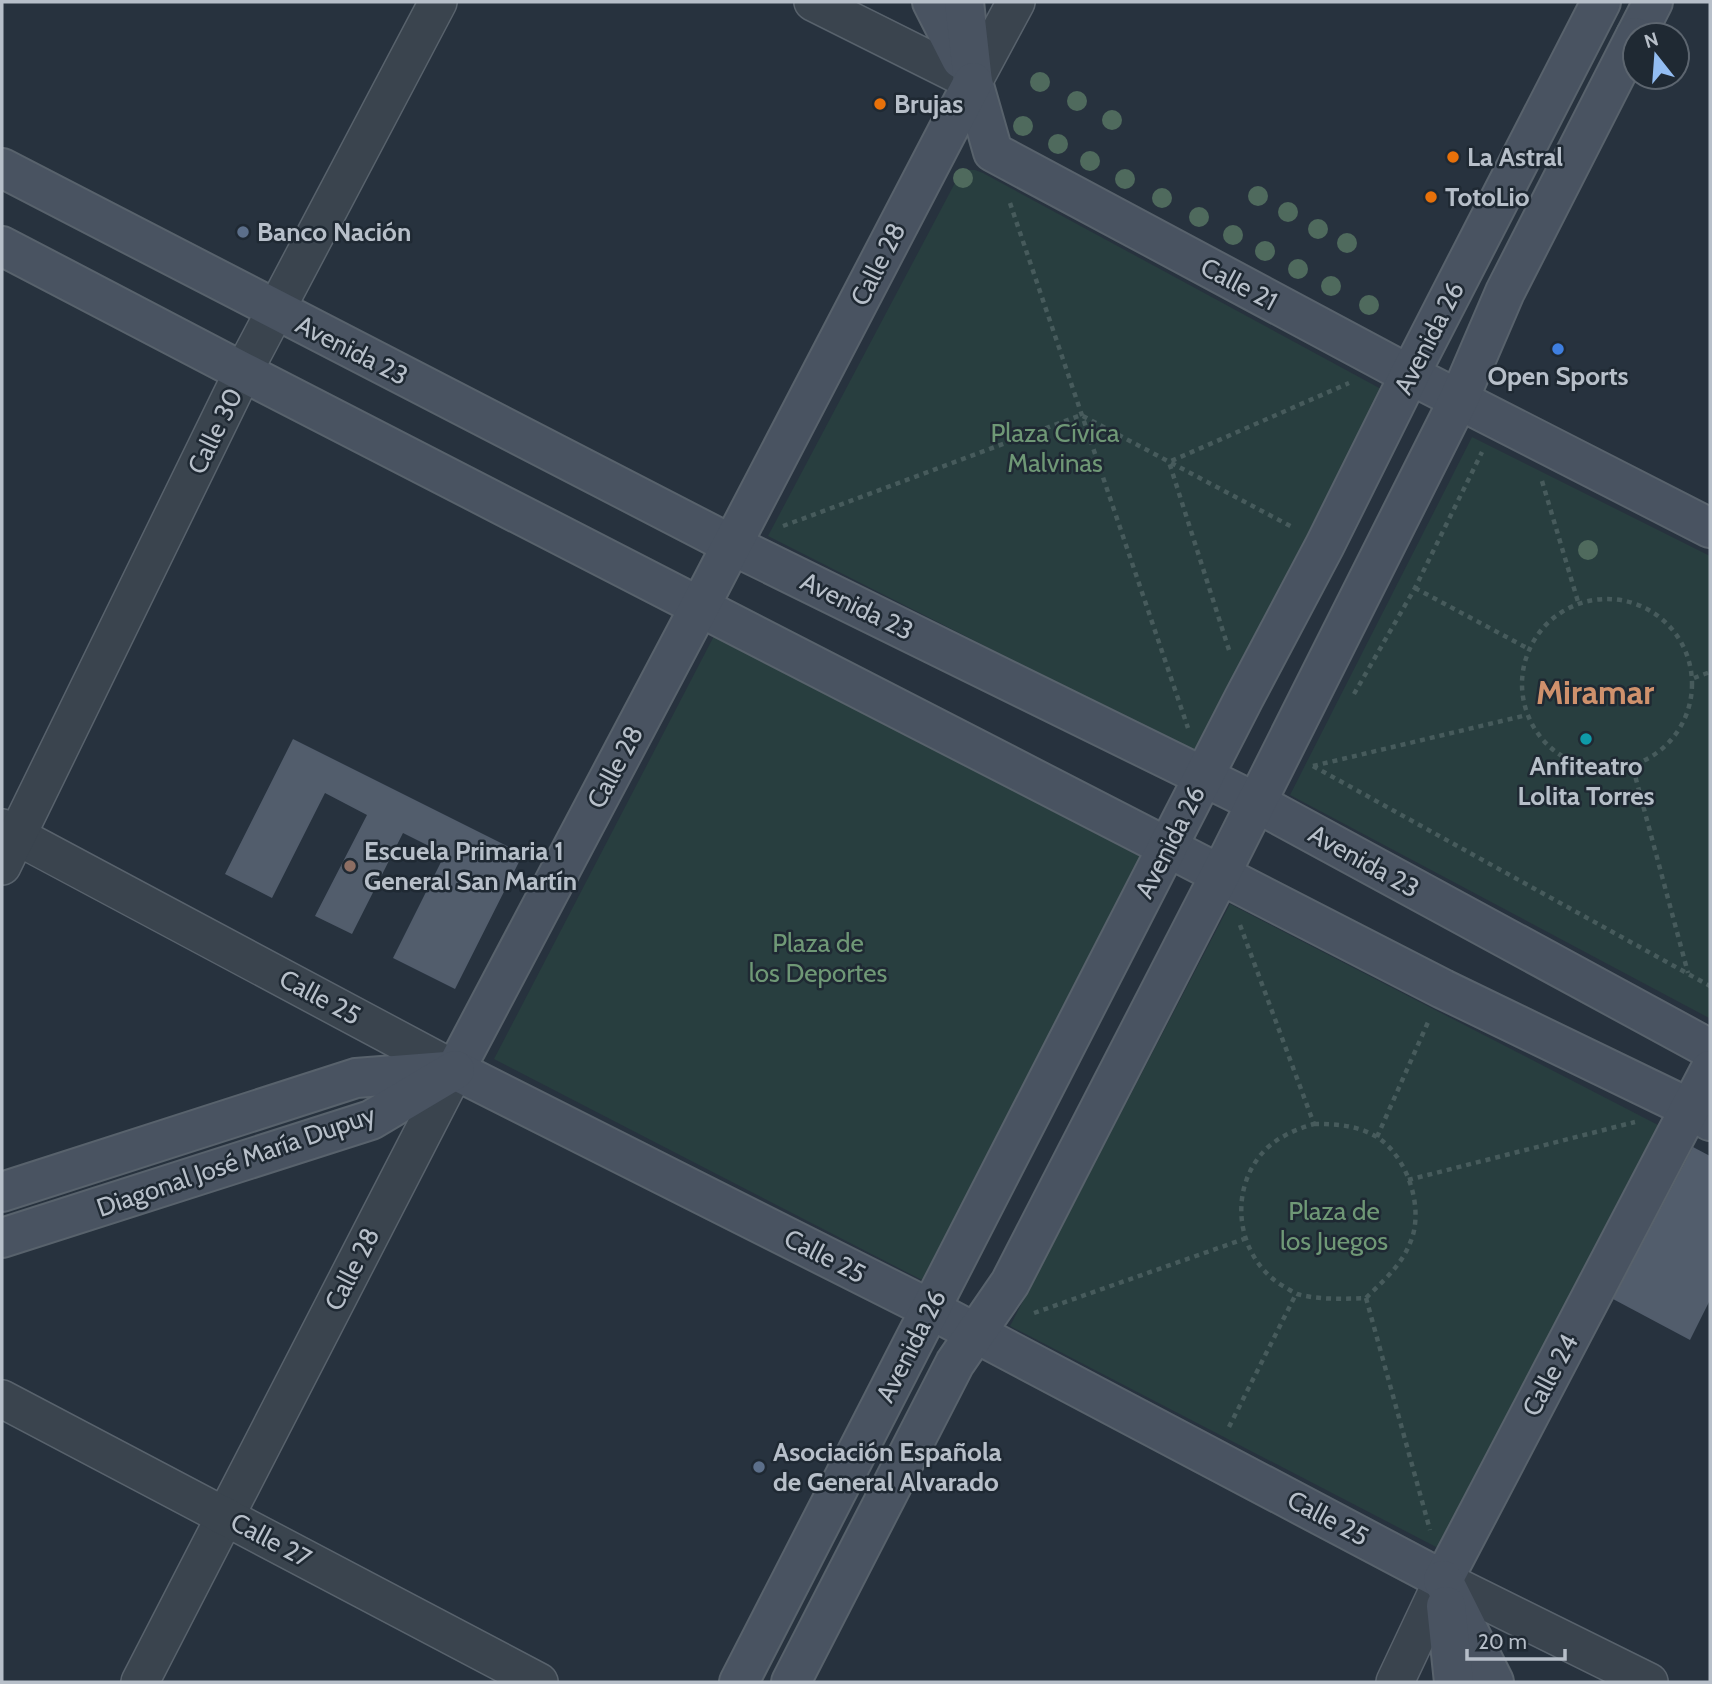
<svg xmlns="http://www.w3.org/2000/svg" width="1712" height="1684" font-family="Cabin,sans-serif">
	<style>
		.green { fill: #283e3f }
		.building { fill: #525d6c }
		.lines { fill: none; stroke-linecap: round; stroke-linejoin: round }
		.minor-casing { stroke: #58626c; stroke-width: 40 }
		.secondary-casing { stroke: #58626c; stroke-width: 42 }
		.path { stroke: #475b5c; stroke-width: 4.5; stroke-dasharray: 5 5; stroke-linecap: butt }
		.minor { stroke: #3a444e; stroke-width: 37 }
		.secondary { stroke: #495361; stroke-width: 38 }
		.tree { fill: #4f6a5d }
		.food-dot { fill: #e8710a; stroke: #1f2933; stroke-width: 2.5 }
		.service-dot { fill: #5c6f8a; stroke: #1f2933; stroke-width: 2.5 }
		.shop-dot { fill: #3f7fe0; stroke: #1f2933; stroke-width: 2.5 }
		.culture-dot { fill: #0f9aa8; stroke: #1f2933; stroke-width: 2.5 }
		.education-dot { fill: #8d6e63; stroke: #1f2933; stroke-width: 2.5 }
		.labels { text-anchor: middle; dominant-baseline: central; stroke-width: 5; stroke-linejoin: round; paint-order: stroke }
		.poi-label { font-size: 26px; font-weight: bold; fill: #b7bfc9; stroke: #1f2933; text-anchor: start }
		.street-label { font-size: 26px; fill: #b7bfc9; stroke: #1f2933 }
		.park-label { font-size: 26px; fill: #6f9876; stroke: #1f2933 }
		.district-label { font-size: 33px; font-weight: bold; fill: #cf916c; stroke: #1f2933 }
	</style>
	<rect width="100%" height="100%" fill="#27323e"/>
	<g class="green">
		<polygon points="968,170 975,170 983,173 1383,390 1196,753 768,536 956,181 962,173"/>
		<polygon points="1472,437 1710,556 1709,1018 1290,795"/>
		<polygon points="714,636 1143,858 922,1280 494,1059"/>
		<polygon points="1230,904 1658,1125 1438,1548 1010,1326"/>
	</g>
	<g class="building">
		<polygon points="293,739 523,854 455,989 393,958 445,854 403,833 352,934 315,916 367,815 325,793 272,898 225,874"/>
		<polygon points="1693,1147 1710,1156 1710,1300 1690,1340 1613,1299"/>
	</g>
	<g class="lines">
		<g class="minor-casing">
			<g id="minor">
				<polyline points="813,2 973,82 1016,2"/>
				<polyline points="2,828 455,1070 140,1682"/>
				<polyline points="2,866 243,372 438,2"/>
				<polyline points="2,1399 539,1682"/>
				<polyline points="1395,1682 1443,1580 1649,1682"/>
			</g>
		</g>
		<g class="secondary-casing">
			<g id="secondary">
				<polyline points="932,2 961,59"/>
				<polyline points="964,2 973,82 993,152 1391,365 1710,528"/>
				<polyline points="1636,35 1653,2"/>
				<polyline points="2,168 732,545 1257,803 1710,1049"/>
				<polyline points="2,246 243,372 1443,989 1689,1108 1710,1121"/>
				<polyline points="455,1070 700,606 973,82"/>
				<polyline points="455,1070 930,1309 1443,1580"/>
				<polyline points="2,1192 356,1078 446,1071"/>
				<polyline points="2,1238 371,1120 455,1070"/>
				<polyline points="1443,1580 1710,1070"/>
				<polyline points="1443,1580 1494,1682"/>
				<polyline points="1446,1606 1454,1682"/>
				<polyline points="739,1682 1244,698 1325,545 1410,374 1601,2"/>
				<polyline points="791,1682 955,1363 1010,1283 1221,873 1459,399 1505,292 1635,37"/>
			</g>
		</g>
		<g class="path">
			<polyline points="1010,203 1188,728"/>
			<polyline points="1542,481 1579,605"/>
			<polyline points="783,526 1081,415 1294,528"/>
			<polyline points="1415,588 1527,648"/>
			<circle cx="1607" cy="684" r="85"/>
			<polyline points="1229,650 1169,462 1349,383"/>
			<polyline points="1694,678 1710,672"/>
			<polyline points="1354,694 1415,588 1482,452"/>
			<polyline points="1313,766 1710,986"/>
			<polyline points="1313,766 1527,715"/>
			<polyline points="1633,768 1688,973"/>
			<polyline points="1240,925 1314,1124"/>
			<path d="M1314 1124C1336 1124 1357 1125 1377 1137 1408 1157 1425 1210 1410 1243 1401 1266 1383 1281 1366 1298 1344 1299 1319 1300 1297 1294 1293 1292 1288 1289 1283 1286 1236 1258 1226 1188 1267 1148 1280 1136 1297 1129 1314 1124Z"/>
			<polyline points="1377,1137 1429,1020"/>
			<polyline points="1408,1180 1635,1122"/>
			<polyline points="1366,1298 1430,1530"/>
			<polyline points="1034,1313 1244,1239"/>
			<polyline points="1229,1427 1296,1294"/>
		</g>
		<use href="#minor" class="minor"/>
		<use href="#secondary" class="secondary"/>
	</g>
	<g class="tree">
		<circle cx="1040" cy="82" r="10"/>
		<circle cx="1077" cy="101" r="10"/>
		<circle cx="1112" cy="120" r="10"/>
		<circle cx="1023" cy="126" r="10"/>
		<circle cx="1058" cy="144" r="10"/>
		<circle cx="1090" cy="161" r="10"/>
		<circle cx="963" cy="178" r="10"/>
		<circle cx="1125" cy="179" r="10"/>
		<circle cx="1258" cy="196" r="10"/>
		<circle cx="1162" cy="198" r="10"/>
		<circle cx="1288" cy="212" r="10"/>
		<circle cx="1199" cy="217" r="10"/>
		<circle cx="1318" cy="229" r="10"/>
		<circle cx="1233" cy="235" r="10"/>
		<circle cx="1347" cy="243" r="10"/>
		<circle cx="1265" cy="251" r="10"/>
		<circle cx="1298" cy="269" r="10"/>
		<circle cx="1331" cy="286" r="10"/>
		<circle cx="1369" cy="305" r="10"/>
		<circle cx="1588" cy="550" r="10"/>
	</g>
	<g class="food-dot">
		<circle cx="880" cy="104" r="7"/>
		<circle cx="1453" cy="157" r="7"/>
		<circle cx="1431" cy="197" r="7"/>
	</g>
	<g class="service-dot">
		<circle cx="243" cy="232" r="7"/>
		<circle cx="759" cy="1467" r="7"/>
	</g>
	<circle class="shop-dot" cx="1558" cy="349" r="7"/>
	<circle class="culture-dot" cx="1586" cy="739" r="7"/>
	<circle class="education-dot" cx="350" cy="866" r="7"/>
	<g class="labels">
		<g class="poi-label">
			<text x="894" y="104">Brujas</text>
			<text x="1467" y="157">La Astral</text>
			<text x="1445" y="197">TotoLio</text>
			<text x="257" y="232">Banco Nación</text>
			<text x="1558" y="376" text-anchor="middle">Open Sports</text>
			<text x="1586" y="766" text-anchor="middle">Anfiteatro<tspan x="1586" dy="30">Lolita Torres</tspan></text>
			<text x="364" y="851">Escuela Primaria 1<tspan x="364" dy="30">General San Martín</tspan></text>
			<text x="773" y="1452">Asociación Española<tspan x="773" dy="30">de General Alvarado</tspan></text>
		</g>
		<g class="street-label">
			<text transform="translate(878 264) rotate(-63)">Calle 28</text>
			<text transform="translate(1239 284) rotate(28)">Calle 21</text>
			<text transform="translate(1429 338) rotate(-63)">Avenida 26</text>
			<text transform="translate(352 350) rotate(27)">Avenida 23</text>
			<text transform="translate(215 431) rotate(-64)">Calle 30</text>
			<text transform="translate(857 606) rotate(26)">Avenida 23</text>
			<text transform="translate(615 767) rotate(-62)">Calle 28</text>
			<text transform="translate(1170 842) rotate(-63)">Avenida 26</text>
			<text transform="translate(1364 861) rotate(29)">Avenida 23</text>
			<text transform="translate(320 997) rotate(28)">Calle 25</text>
			<text transform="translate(236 1161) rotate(-19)">Diagonal José María Dupuy</text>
			<text transform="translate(825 1256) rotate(27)">Calle 25</text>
			<text transform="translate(352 1269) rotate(-63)">Calle 28</text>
			<text transform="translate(911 1346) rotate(-63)">Avenida 26</text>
			<text transform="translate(1550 1375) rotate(-62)">Calle 24</text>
			<text transform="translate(1328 1518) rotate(28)">Calle 25</text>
			<text transform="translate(271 1540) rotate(28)">Calle 27</text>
		</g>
		<g class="park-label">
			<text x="1055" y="433">Plaza Cívica<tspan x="1055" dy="30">Malvinas</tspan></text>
			<text x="818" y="943">Plaza de<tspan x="818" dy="30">los Deportes</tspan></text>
			<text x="1334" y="1211">Plaza de<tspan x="1334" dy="30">los Juegos</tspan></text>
		</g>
		<g class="district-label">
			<text x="1595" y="692">Miramar</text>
		</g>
	</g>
	<rect width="1712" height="1684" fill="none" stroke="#b7bfc9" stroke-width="7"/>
	<g transform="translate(1656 56) rotate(343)"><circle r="33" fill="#1f2933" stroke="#5c656f" stroke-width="2"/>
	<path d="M0-5L12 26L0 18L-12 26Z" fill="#93bdf2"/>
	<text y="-10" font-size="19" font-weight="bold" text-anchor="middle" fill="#b7bfc9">N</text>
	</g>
	<path d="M1467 1649v10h98v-10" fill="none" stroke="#b7bfc9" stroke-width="3.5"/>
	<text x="1478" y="1649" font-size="21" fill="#b7bfc9" stroke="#1f2933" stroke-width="5" paint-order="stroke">20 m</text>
</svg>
